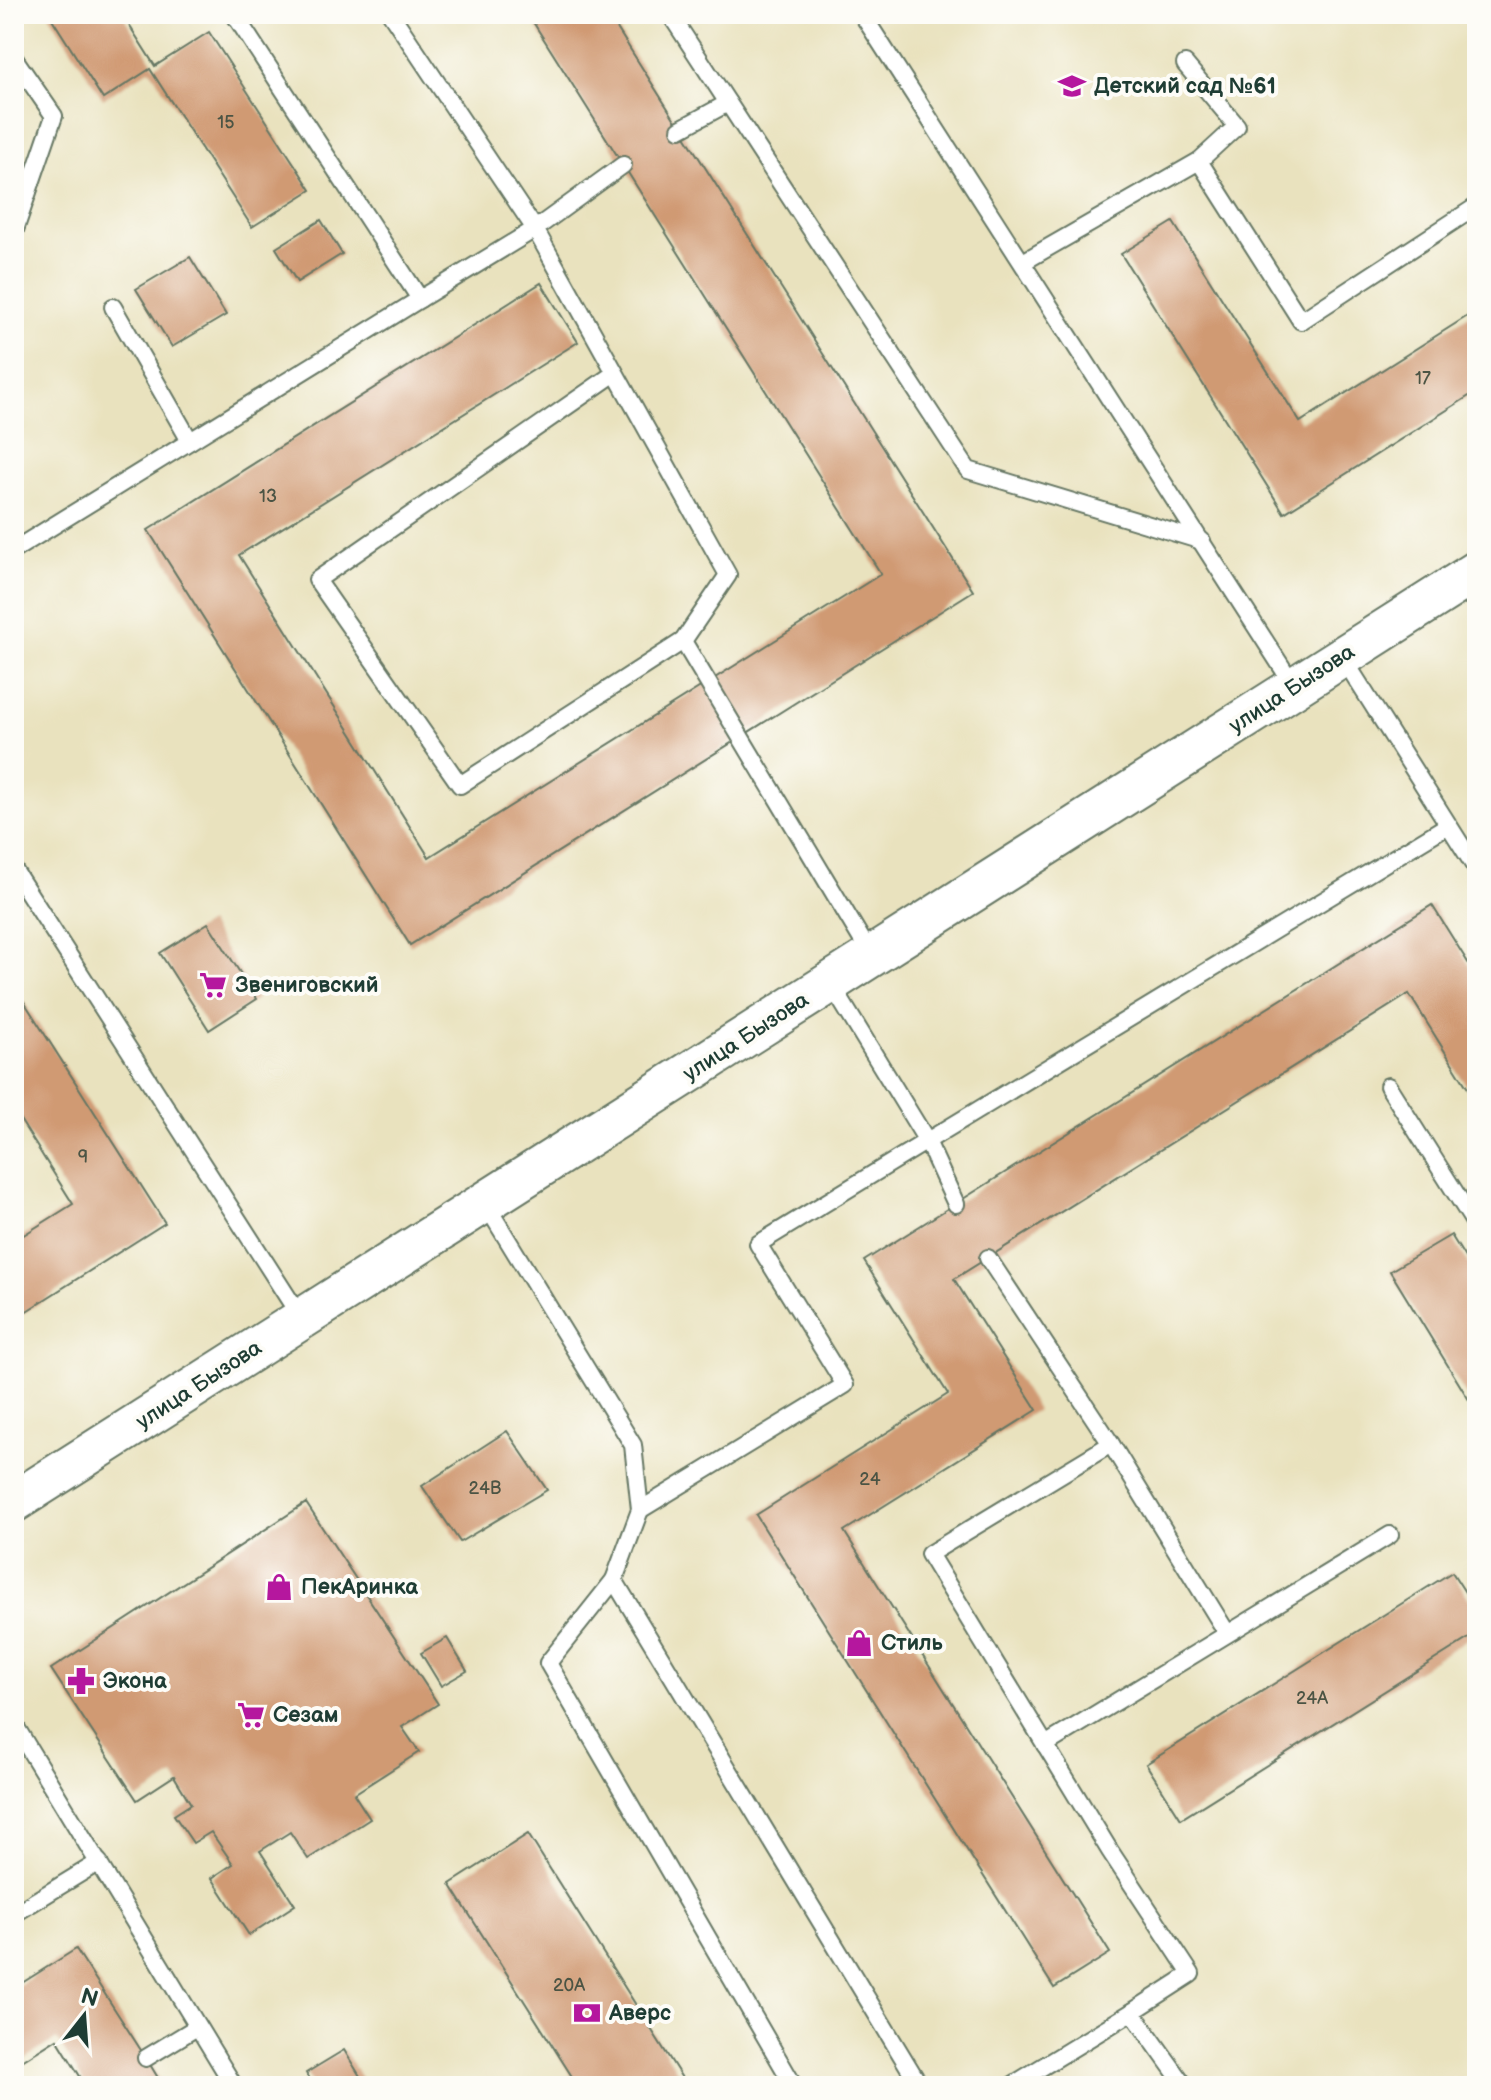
<svg xmlns="http://www.w3.org/2000/svg" width="1491" height="2100" font-family="'Balsamiq Sans',sans-serif">
	<style>
		.building { fill: #d09a73 }
		.lines { fill: none; stroke-linecap: round; stroke-linejoin: round }
		.service-casing { stroke: #667764; stroke-width: 20 }
		.tertiary-casing { stroke: #667764; stroke-width: 44 }
		.service { stroke: #fff; stroke-width: 16 }
		.tertiary { stroke: #fff; stroke-width: 40 }
		.labels { text-anchor: middle; dominant-baseline: central; stroke-width: 8; stroke-linejoin: round; paint-order: stroke }
		.number-label { font-size: 18px; fill: #4b5444 }
		.poi-label { font-size: 22px; font-weight: bold; fill: #1f3d34; stroke: #fdfcf7; text-anchor: start }
		.street-label { font-size: 22px; fill: #1f3d34; stroke: #fdfcf7 }
	</style>
	<rect width="100%" height="100%" fill="#fdfcf7"/>
	<filter id="ink" filterUnits="userSpaceOnUse"><feTurbulence type="fractalNoise" baseFrequency=".0125" numOctaves="2"/><feDisplacementMap in="SourceGraphic" scale="16" xChannelSelector="R" yChannelSelector="G"/><feConvolveMatrix kernelMatrix="1 2 1 2 8 2 1 2 1" color-interpolation-filters="sRGB"/></filter>
	<filter id="wash" filterUnits="userSpaceOnUse"><feTurbulence type="fractalNoise" baseFrequency=".006" numOctaves="4" result="noise"/><feDisplacementMap in="SourceGraphic" scale="32" xChannelSelector="R" yChannelSelector="G"/><feGaussianBlur stdDeviation="1.8" result="paint"/><feColorMatrix in="noise" values="0 0 0 0 0 0 0 0 0 0 0 0 0 0 0 0 0 1.4 0 .05"/><feComposite in="paint" operator="in"/></filter>
	<g filter="url(#wash)">
		<rect width="100%" height="100%" fill="#e9e2be"/>
		<g id="blocks">
			<g class="building">
				<polygon points="49,14 122,14 155,66 209,32 311,190 252,227 150,69 103,99"/>
				<polygon points="528,14 608,14 973,591 410,945 148,530 541,283 578,342 239,555 429,857 881,574"/>
				<polygon points="321,220 342,254 297,282 276,248"/>
				<polygon points="1173,222 1300,422 1477,310 1477,391 1284,513 1121,254"/>
				<polygon points="190,257 226,315 172,347 136,289"/>
				<polygon points="1432,905 1477,977 1477,1103 1409,994 954,1279 1037,1410 844,1531 1110,1953 1054,1988 756,1515 948,1394 864,1261"/>
				<polygon points="208,923 257,999 209,1030 160,953"/>
				<polygon points="14,986 165,1223 14,1319 14,1241 73,1204 14,1110"/>
				<polygon points="1451,1235 1477,1277 1477,1413 1390,1271"/>
				<polygon points="507,1431 547,1490 460,1542 422,1486"/>
				<polygon points="306,1503 438,1704 402,1727 419,1752 354,1794 370,1819 308,1859 290,1832 260,1851 295,1905 249,1935 212,1878 233,1864 211,1832 193,1843 174,1815 191,1804 174,1776 137,1800 51,1669"/>
				<polygon points="1452,1572 1477,1611 1477,1633 1181,1819 1146,1764"/>
				<polygon points="447,1638 467,1671 441,1686 421,1653"/>
				<polygon points="528,1834 687,2086 578,2086 450,1884"/>
				<polygon points="76,1949 146,2058 163,2086 86,2086 57,2039 14,2066 14,1988"/>
				<polygon points="344,2050 366,2086 313,2086 306,2073"/>
			</g>
		</g>
	</g>
	<g filter="url(#ink)">
		<use href="#blocks" fill-opacity="0" stroke="#667764" stroke-width="2"/>
		<g class="lines">
			<g class="service-casing">
				<g id="service">
					<polyline points="234,14 420,299 535,229 623,165"/>
					<polyline points="391,14 535,229 728,575 683,641 460,785 317,580 615,373"/>
					<polyline points="670,14 968,470 1202,541"/>
					<polyline points="862,14 1294,686"/>
					<polyline points="14,58 54,116 14,233"/>
					<polyline points="1185,64 1237,126 1199,161"/>
					<polyline points="680,129 728,103"/>
					<polyline points="1023,262 1199,161 1301,321 1477,206"/>
					<polyline points="113,307 190,441"/>
					<polyline points="14,550 420,299"/>
					<polyline points="683,641 871,955"/>
					<polyline points="1343,658 1477,870"/>
					<polyline points="14,870 301,1318"/>
					<polyline points="831,984 927,1141 1448,825"/>
					<polyline points="1388,1086 1477,1227"/>
					<polyline points="485,1203 633,1445 640,1510 614,1580 920,2086"/>
					<polyline points="988,1258 1111,1444 929,1554 1110,1851 1191,1974 1132,2012"/>
					<polyline points="1111,1444 1227,1633"/>
					<polyline points="640,1510 845,1385 758,1244 927,1141 956,1204"/>
					<polyline points="614,1580 548,1663 794,2086"/>
					<polyline points="14,1724 234,2086"/>
					<polyline points="1045,1745 1390,1535"/>
					<polyline points="14,1914 99,1862"/>
					<polyline points="146,2058 197,2027"/>
					<polyline points="1011,2086 1132,2012 1185,2086"/>
				</g>
			</g>
			<g class="tertiary-casing">
				<polyline id="tertiary" points="14,1502 1477,571"/>
			</g>
			<use href="#service" class="service"/>
			<use href="#tertiary" class="tertiary"/>
		</g>
	</g>
	<defs>
		<g id="school-bare" transform="scale(2.16)"><path d="M0-5L7-2L0 1L-7-2ZM-4 1L0 2.5L4 1V4Q0 6-4 4Z" fill="#b5179e" stroke="#fdfcf7" stroke-width="2.5" paint-order="stroke"/></g>
		<g id="supermarket-bare" transform="scale(2.16)"><path d="M-6-5.5h2.5l.6 2H6L4.5 2H-2.5L-4.4-4H-6ZM-1.5 3.2a1.3 1.3 0 1 0 .1 0ZM3 3.2a1.3 1.3 0 1 0 .1 0Z" fill="#b5179e" stroke="#fdfcf7" stroke-width="2.5" paint-order="stroke"/></g>
		<g id="shop-bare" transform="scale(2.16)"><path d="M-5-2.5h2.3a2.7 3.5 0 0 1 5.4 0H5L5.5 6h-11ZM-1.5-2.5h3a1.5 2.3 0 0 0-3 0Z" fill="#b5179e" stroke="#fdfcf7" stroke-width="2.5" paint-order="stroke"/></g>
		<g id="pharmacy-bare" transform="scale(2.16)"><path d="M-2-6h4v4h4v4h-4v4h-4v-4h-4v-4h4Z" fill="#b5179e" stroke="#fdfcf7" stroke-width="2.5" paint-order="stroke"/></g>
		<g id="bank-bare" transform="scale(2.16)"><path d="M-6-4H6V4H-6ZM0-2.3a2.3 2.3 0 1 0 0 4.6a2.3 2.3 0 1 0 0-4.6Z" fill="#b5179e" stroke="#fdfcf7" stroke-width="2.5" paint-order="stroke"/></g>
	</defs>
	<g fill-rule="evenodd">
		<use href="#school-bare" x="1072" y="86"/>
		<use href="#supermarket-bare" x="213" y="985"/>
		<use href="#shop-bare" x="279" y="1587"/>
		<use href="#shop-bare" x="859" y="1643"/>
		<use href="#pharmacy-bare" x="81" y="1681"/>
		<use href="#supermarket-bare" x="251" y="1715"/>
		<use href="#bank-bare" x="587" y="2013"/>
	</g>
	<g class="labels">
		<g class="number-label">
			<text x="226" y="122">15</text>
			<text x="1423" y="378">17</text>
			<text x="268" y="496">13</text>
			<text x="83" y="1157">9</text>
			<text x="870" y="1479">24</text>
			<text x="485" y="1488">24В</text>
			<text x="1312" y="1698">24А</text>
			<text x="569" y="1985">20А</text>
		</g>
		<g class="poi-label">
			<text x="1094" y="86">Детский сад №61</text>
			<text x="235" y="985">Звениговский</text>
			<text x="301" y="1587">ПекАринка</text>
			<text x="881" y="1643">Стиль</text>
			<text x="103" y="1681">Экона</text>
			<text x="273" y="1715">Сезам</text>
			<text x="609" y="2013">Аверс</text>
		</g>
		<g class="street-label">
			<text transform="translate(1292 689) rotate(-33)">улица Бызова</text>
			<text transform="translate(746 1037) rotate(-33)">улица Бызова</text>
			<text transform="translate(199 1385) rotate(-33)">улица Бызова</text>
		</g>
	</g>
	<rect width="1491" height="2100" fill="none" stroke="#fdfcf7" stroke-width="48"/>
	<g transform="translate(84 2016) rotate(17)" stroke="#fdfcf7" stroke-width="6" paint-order="stroke">
	<path d="M0-6L14 30L0 20L-14 30Z" fill="#1f3d34"/>
	<text y="-12" font-size="22" font-weight="bold" text-anchor="middle" fill="#1f3d34">N</text>
	</g>
</svg>
